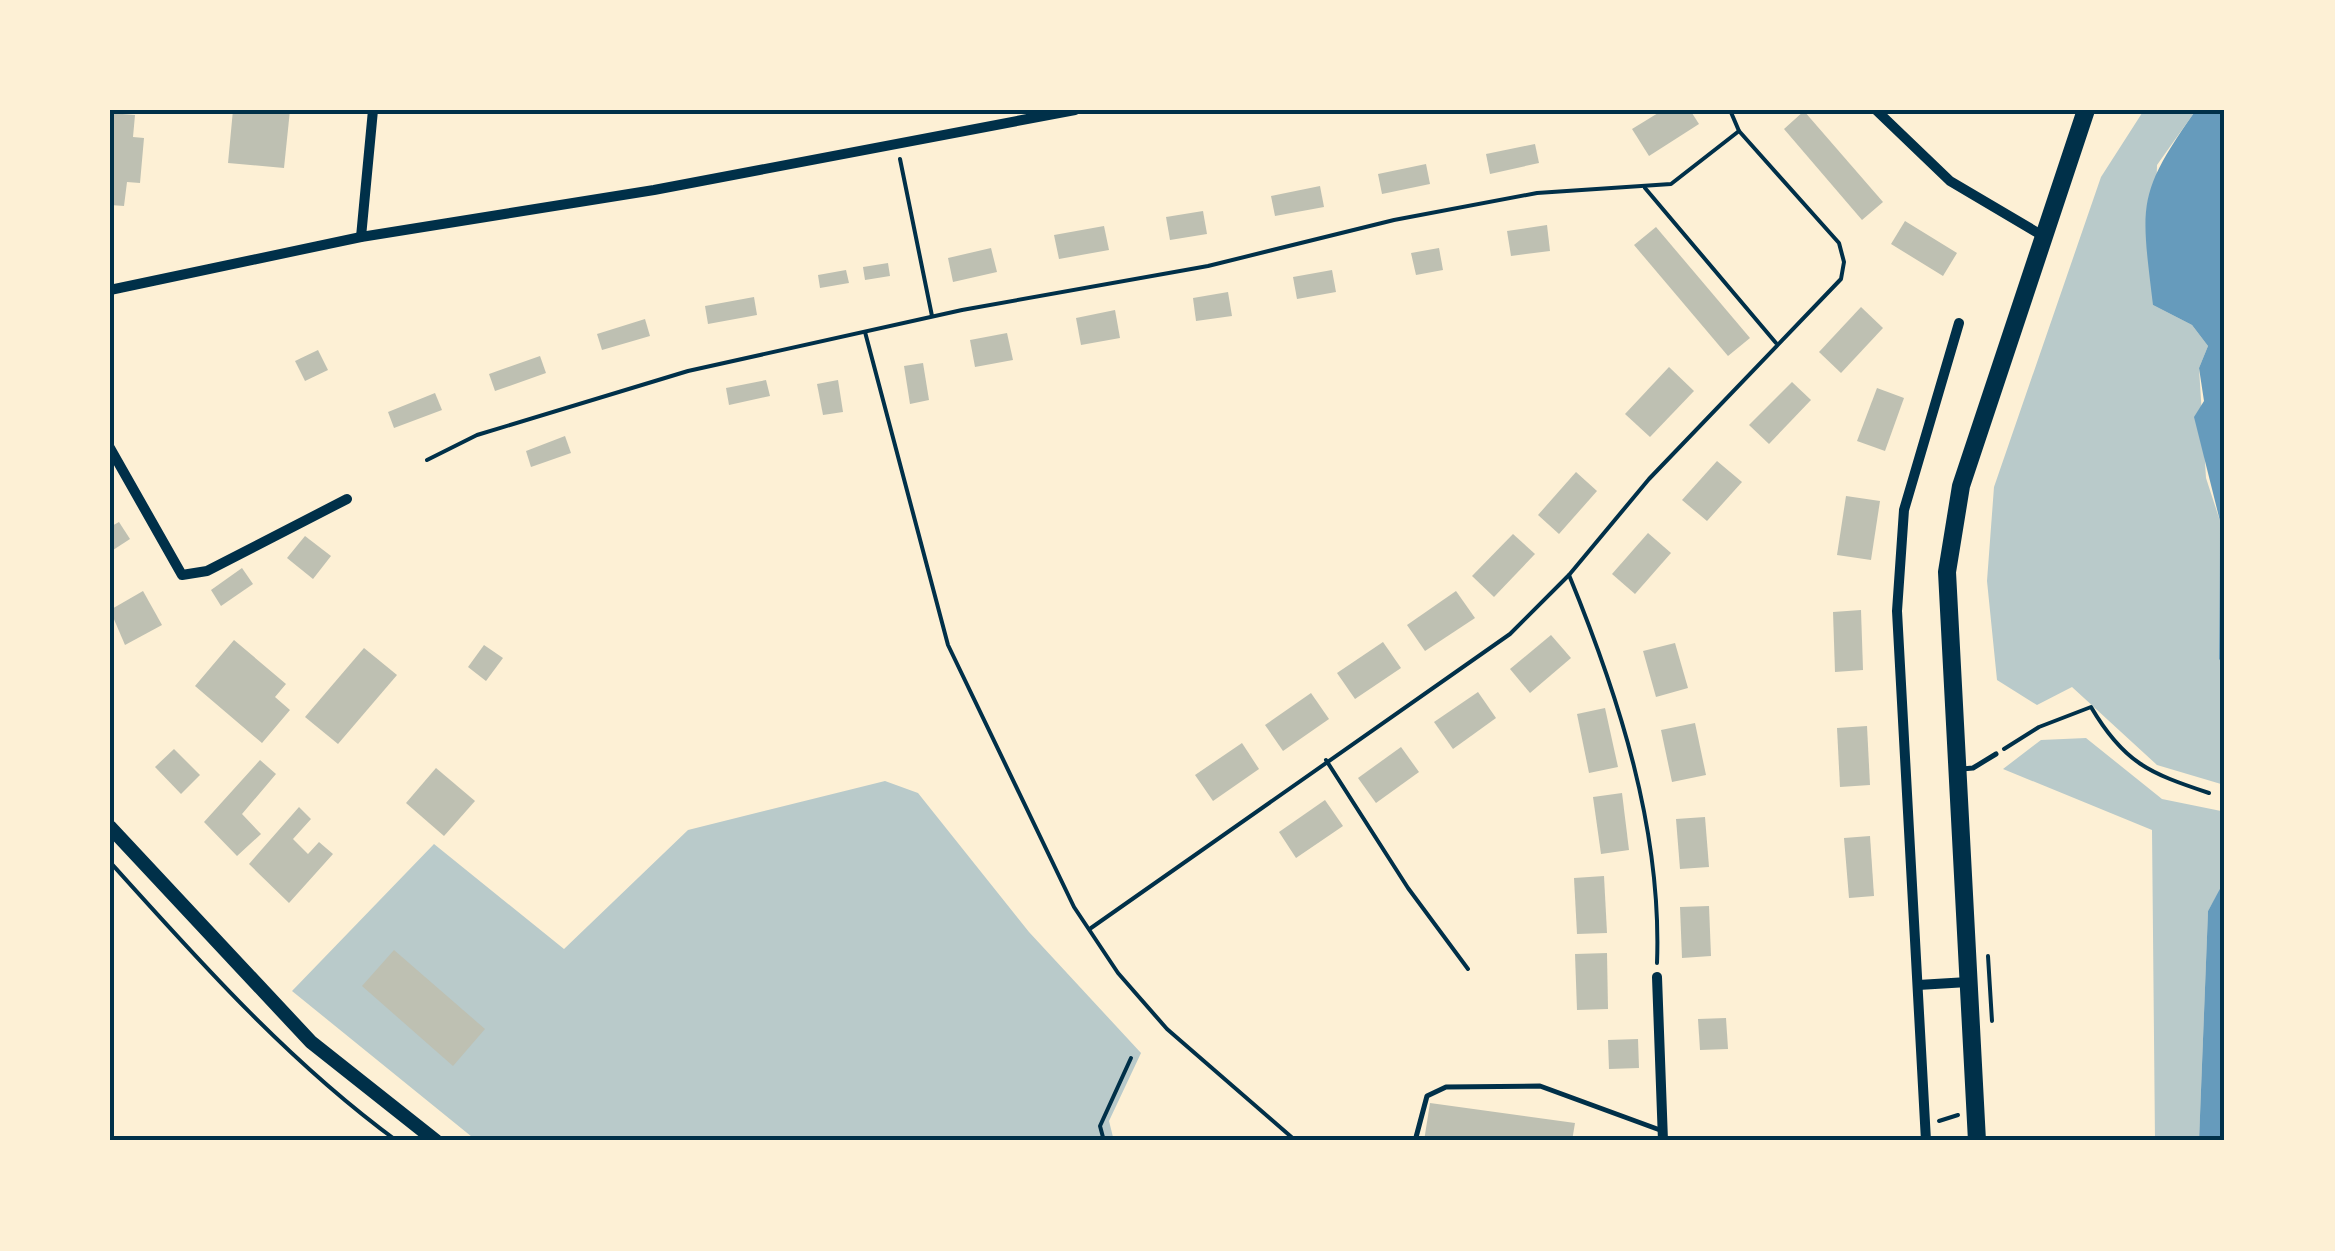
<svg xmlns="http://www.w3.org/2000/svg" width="2335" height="1251" font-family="Poppins,sans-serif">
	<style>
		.green { fill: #b9caca }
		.water { fill: #669bbc }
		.building { fill: #bec0b2 }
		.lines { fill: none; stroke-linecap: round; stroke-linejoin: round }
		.path { stroke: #003049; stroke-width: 4 }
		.service { stroke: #003049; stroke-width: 5 }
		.minor { stroke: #003049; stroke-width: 10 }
		.tertiary { stroke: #003049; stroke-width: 14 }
		.primary { stroke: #003049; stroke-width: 18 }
		.neatline { fill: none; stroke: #003049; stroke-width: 4 }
	</style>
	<rect width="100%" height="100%" fill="#fdf0d5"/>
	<g class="green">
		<polygon points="2144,110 2196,110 2157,165 2153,305 2192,325 2208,346 2199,368 2206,478 2220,521 2219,659 2225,669 2221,784 2157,765 2072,687 2037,705 1997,680 1987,581 1994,487 2101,177"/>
		<polygon points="2086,738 2162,799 2221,811 2225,816 2222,887 2208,911 2199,1141 2155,1141 2152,830 2003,769 2041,740"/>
		<polygon points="885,781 918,793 1029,932 1141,1053 1109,1121 1114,1141 477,1141 292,991 434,844 564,949 688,830"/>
	</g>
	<g class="water">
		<path d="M2196 110H2225V669L2219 659 2220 521 2194 417 2204 401 2199 368 2208 346 2192 325 2153 305C2141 204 2136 195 2196 110Z"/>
		<polygon points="2225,861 2225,1141 2199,1141 2208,911 2221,887"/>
	</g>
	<g class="building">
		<polygon points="233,110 290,110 284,168 228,163"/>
		<polygon points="1663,110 1690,110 1699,124 1649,156 1632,129"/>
		<polygon points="1804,111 1883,202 1862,220 1784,129"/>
		<polygon points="110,113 135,115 133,137 144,138 140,183 127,182 124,206 110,205"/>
		<polygon points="1535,144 1539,163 1490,174 1486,154"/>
		<polygon points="1426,164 1430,184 1382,194 1378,174"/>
		<polygon points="1320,186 1324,207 1275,216 1271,196"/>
		<polygon points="1203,211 1207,234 1170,240 1166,217"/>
		<polygon points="1905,221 1957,253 1943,276 1891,244"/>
		<polygon points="1547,225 1550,251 1511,256 1507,231"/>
		<polygon points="1104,226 1109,250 1059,259 1054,235"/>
		<polygon points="1656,227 1750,338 1728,356 1634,245"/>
		<polygon points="991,248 997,272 953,282 948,258"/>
		<polygon points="1439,248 1443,270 1416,275 1411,253"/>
		<polygon points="888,263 890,276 865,280 863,267"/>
		<polygon points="846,270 849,283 820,288 818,275"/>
		<polygon points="1332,270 1336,292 1297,299 1293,277"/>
		<polygon points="1228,292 1232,316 1196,321 1193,298"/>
		<polygon points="754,297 757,315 708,324 705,306"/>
		<polygon points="1861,307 1883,328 1841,373 1819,352"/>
		<polygon points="1115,310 1120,338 1081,345 1076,318"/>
		<polygon points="645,319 650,336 602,350 597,334"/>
		<polygon points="1007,333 1013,360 975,367 970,340"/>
		<polygon points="318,350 328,370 305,381 295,361"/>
		<polygon points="540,356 546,373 495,391 489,374"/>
		<polygon points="923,363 929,400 910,404 904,366"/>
		<polygon points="1669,367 1694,391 1650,437 1625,414"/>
		<polygon points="766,380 770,396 729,405 726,388"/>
		<polygon points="838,380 843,412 823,415 817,384"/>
		<polygon points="1792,382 1811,400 1769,444 1749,425"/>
		<polygon points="1877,388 1904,398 1885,451 1857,441"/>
		<polygon points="435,393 442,410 394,428 388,412"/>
		<polygon points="565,436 571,453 531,467 526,451"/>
		<polygon points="1717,461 1742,482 1707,521 1682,500"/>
		<polygon points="1576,472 1597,491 1559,534 1538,515"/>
		<polygon points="1846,496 1880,501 1871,560 1837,555"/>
		<polygon points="119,522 130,539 110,552 110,527"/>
		<polygon points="1648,533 1671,553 1635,594 1612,574"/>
		<polygon points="1513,534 1535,554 1494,597 1472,576"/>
		<polygon points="305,536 331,556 313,579 287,558"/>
		<polygon points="242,568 253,584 221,606 211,590"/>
		<polygon points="143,591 162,625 125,645 110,610"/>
		<polygon points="1456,591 1475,618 1425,651 1407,625"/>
		<polygon points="1861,610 1863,670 1835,672 1833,612"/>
		<polygon points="1551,635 1571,658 1530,693 1510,669"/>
		<polygon points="234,640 286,684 275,697 290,710 262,743 195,686"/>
		<polygon points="1383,642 1401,668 1355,699 1337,673"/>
		<polygon points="1675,643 1688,688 1656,697 1643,651"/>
		<polygon points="484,645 503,658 486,681 468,667"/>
		<polygon points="364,648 397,675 338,744 305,717"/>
		<polygon points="1478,692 1496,718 1453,749 1434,722"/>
		<polygon points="1311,693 1329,719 1283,751 1265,725"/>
		<polygon points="1605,708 1618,767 1589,773 1577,714"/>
		<polygon points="1695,723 1706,775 1672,782 1661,730"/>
		<polygon points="1867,726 1870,785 1840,787 1837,728"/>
		<polygon points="1242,743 1259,769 1213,801 1195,775"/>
		<polygon points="1401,747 1419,772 1376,803 1358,778"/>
		<polygon points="174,749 200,775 181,794 155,767"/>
		<polygon points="260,760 276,774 242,814 261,834 237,856 204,822"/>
		<polygon points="436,768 475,801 444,836 406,803"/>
		<polygon points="1622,793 1629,850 1601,854 1593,797"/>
		<polygon points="1325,800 1343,826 1296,858 1279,832"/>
		<polygon points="299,807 311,819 293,839 308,854 319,842 333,854 289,903 249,864"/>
		<polygon points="1705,817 1709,867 1680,869 1676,819"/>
		<polygon points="1870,836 1874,896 1849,898 1844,838"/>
		<polygon points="1604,876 1607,933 1577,934 1574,878"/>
		<polygon points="1709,906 1711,956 1682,958 1680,907"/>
		<polygon points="394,950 485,1029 453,1066 362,986"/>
		<polygon points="1607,953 1608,1009 1577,1010 1575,954"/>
		<polygon points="1726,1018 1728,1049 1700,1050 1698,1019"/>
		<polygon points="1638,1039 1639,1068 1609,1069 1608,1040"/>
		<polygon points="1430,1103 1575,1123 1572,1141 1424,1141"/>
	</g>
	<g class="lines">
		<g class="path">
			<polyline points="900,159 932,316"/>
			<polyline points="1645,188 1776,343"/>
			<polyline points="865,332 948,645 1074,907 1118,973 1167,1029 1296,1141"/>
			<polyline points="427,460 477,435 688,371 962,310 1208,266 1394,220 1537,193 1671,184 1739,131"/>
			<path d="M1569 575C1619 697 1662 830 1657 963"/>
			<path d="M2004 749 2039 727 2091 707C2124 763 2149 773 2209 793"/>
			<polyline points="1326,760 1408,888 1468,969"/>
			<polyline points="2222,794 2225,794"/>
			<path d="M110 862C199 961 289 1062 397 1141"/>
			<polyline points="1091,928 1510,634 1569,575 1649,479 1841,279 1844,262 1839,243 1739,131 1730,110"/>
			<polyline points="1988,956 1992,1021"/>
			<polyline points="1939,1121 1958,1115"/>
			<polyline points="1104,1141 1100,1126 1131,1058"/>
		</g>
		<g class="service">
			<polyline points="1962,769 1973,768 1996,754"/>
			<polyline points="1415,1141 1427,1096 1446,1087 1540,1086 1660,1130"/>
		</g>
		<g class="minor">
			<polyline points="1876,110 1950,181 2043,236"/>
			<polyline points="361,237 373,110"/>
			<polyline points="110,290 361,237 654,190 1075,110"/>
			<polyline points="110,448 182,575 207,571 347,499"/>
			<polyline points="1657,977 1663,1141"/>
			<polyline points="1918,985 1968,982"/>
			<polyline points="1926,1141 1897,611 1904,510 1959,323"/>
		</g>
		<polyline class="tertiary" points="110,827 311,1042 436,1141"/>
		<polyline class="primary" points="1977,1141 1947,572 1961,486 2086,110"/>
	</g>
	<rect width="2335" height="1251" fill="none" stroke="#fdf0d5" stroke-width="225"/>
	<rect x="112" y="112" width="2110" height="1026" class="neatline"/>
</svg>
